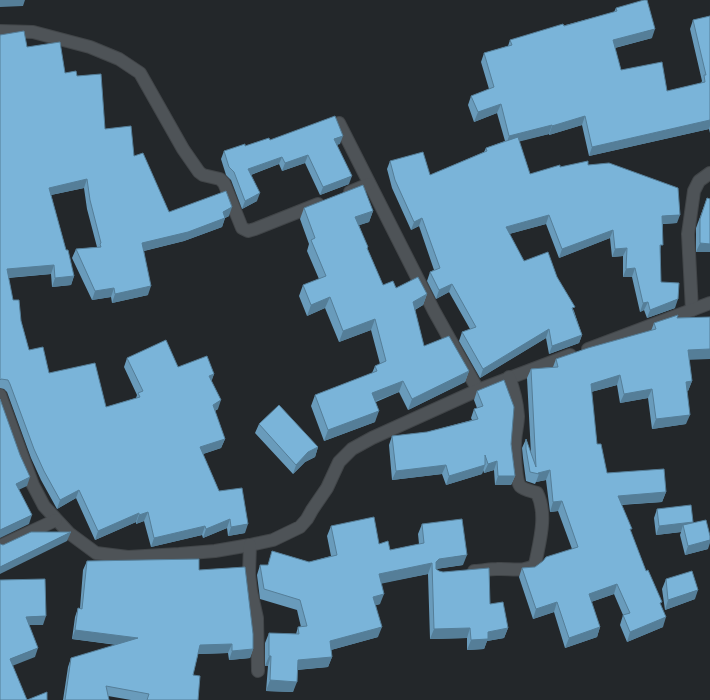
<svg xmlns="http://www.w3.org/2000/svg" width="710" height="700" font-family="'Golos Text',sans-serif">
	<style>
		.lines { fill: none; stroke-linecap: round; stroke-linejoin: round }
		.minor-casing { stroke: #414548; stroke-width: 14 }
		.minor { stroke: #4e5357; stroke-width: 12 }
		.wall { fill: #699bbb }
		.shaded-wall { fill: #557e98 }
		.building { fill: #7ab4d9; stroke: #557e98 }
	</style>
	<rect width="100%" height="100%" fill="#23272a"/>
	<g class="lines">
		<g class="minor-casing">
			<g id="minor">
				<polyline points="0,31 33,32 90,47 119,59 140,73 183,149 199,172 203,175 220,179 224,183 242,228 248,231 255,229 318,204"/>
				<polyline points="339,123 434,311 478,390"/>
				<polyline points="350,192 369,184"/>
				<polyline points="692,310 688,234 694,191 699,181 710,173"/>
				<polyline points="588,349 710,303"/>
				<polyline points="0,395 24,461 33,485 44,506 69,533 96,553 128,557 179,554 215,551 250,545 273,540 300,527 307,519 312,510 327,488 339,462 352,449 372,438 478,390 570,355"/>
				<polyline points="250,545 249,574 251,591 257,618 258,671"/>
				<polyline points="0,546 56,520"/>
				<path d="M474 571C482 571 489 569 497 569 509 568 524 573 535 565 539 543 548 515 537 493 531 491 524 490 520 486 516 481 514 451 515 443 515 434 518 425 518 416 517 402 514 390 509 377"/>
			</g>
		</g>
		<use href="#minor" class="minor"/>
	</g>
	<g class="wall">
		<polygon points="616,8 652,38 615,48 621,70 667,91 701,83 702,81 690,29 693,20 710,16 710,133 709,129 589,156 582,125 549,135 549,134 519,141 530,174 560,167 588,165 677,223 663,224 660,252 661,282 675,308 647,318 644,310 640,312 632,277 623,277 623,256 612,257 610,238 559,258 546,224 509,234 524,261 557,277 574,311 582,335 579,343 549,354 546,338 480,378 459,341 462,332 470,329 449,292 436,299 427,281 430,272 434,270 419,226 411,230 392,188 387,169 390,161 430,175 484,152 486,148 505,141 497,113 474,122 468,105 471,96 489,89 481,62 484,53 508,46 510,40 614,12"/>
		<polygon points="0,35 27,47 65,73 77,76 105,129 134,156 169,212 229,216 225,218 222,227 184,241 144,251 148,295 112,303 111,297 92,300 72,258 76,249 97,247 87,209 84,188 51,195 66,250 74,276 71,285 52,287 51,274 8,278 13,300 21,321 29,350 49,373 106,407 136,398 137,395 124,367 127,358 178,367 214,374 211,381 218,409 215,411 225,439 221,448 203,454 219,491 245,533 228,536 227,528 203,538 202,535 151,547 144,521 136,524 136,522 95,540 76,498 57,509 41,480 31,458 7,392 4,389 0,388"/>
		<polygon points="270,140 340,144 337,144 349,184 320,195 305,163 282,171 279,164 251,175 257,201 242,209 231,180 226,175 221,159 224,151 245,146"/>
		<polygon points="707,198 710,252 696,252 696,228"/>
		<polygon points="304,208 373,211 369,222 359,225 368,250 383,285 427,294 423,305 415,310 424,346 469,371 465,382 408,410 399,392 376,402 375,422 324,441 311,406 315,395 372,373 375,366 380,364 371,330 339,342 325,308 307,316 299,296 303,285 319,279 307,251 309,244 300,219"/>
		<polygon points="710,317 710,359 689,359 692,381 688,391 687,391 686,424 652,429 648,398 620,403 617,385 591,392 597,444 607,473 666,492 662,502 621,505 631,532 646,571 661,606 663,627 627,642 620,625 623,615 614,594 591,602 600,627 597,637 565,648 554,612 533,619 519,577 522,568 535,567 572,549 558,511 550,512 546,480 536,482 535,484 526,481 523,458 522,448 526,439 531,454 527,378 531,369 553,367 556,359 651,331 654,323 677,318"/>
		<polygon points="477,391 511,444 515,476 511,485 495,485 494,470 484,473 483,470 482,474 446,485 442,474 392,480 389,445 392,436 427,432 472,420 471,418 474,409 477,408 474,400"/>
		<polygon points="259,424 318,447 315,457 305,462 293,474 255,433"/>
		<polygon points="657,509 693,523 708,549 685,555 680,535 681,532 656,535 654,518"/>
		<polygon points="422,524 463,565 436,569 439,571 490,604 508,628 504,638 487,641 484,649 467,650 467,638 430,639 428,574 381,583 380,604 376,605 378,637 331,650 332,657 328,667 297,670 293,692 266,691 268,666 265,666 265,643 269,633 296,634 298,627 301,627 297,610 260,599 257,575 260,565 268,565 272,551 309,562 331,556 327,536 331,526 379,544 390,550 419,544 418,534"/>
		<polygon points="87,561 199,570 253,649 250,658 229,660 228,653 198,654 193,675 198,700 131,700 108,696 109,700 63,700 68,667 71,658 117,645 72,639 75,617 78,608 80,608 83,570"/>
		<polygon points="666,579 695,599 665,610 662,589"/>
	</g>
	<g class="shaded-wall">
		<polygon points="0,0 25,0 23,6 0,7"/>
		<polygon points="655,29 652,38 610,49 613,40"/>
		<polygon points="501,104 497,113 474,122 478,112"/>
		<polygon points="585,116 582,125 549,135 552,126"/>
		<polygon points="710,120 710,126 709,129 589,156 592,147"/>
		<polygon points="552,125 549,134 506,145 509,136"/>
		<polygon points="343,136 340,144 332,147 334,139"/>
		<polygon points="308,155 305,163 282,171 285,163"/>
		<polygon points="282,157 279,164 245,177 248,169"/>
		<polygon points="352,176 349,184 320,195 323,187"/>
		<polygon points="87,179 84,188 46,196 49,188"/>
		<polygon points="260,193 257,201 242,209 245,201"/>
		<polygon points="232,207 229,216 225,218 222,227 184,241 139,252 142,243 223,212"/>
		<polygon points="373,211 369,222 351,228 355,217"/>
		<polygon points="549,215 546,224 502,236 506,227"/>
		<polygon points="680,215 677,223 659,224 662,216"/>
		<polygon points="422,218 419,226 411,230 414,222"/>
		<polygon points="613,230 610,238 559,258 562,249"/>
		<polygon points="700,243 710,244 710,252 696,252"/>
		<polygon points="627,248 623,256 612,257 615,249"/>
		<polygon points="54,265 51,274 4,278 7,269"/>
		<polygon points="635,268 632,277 623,277 626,269"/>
		<polygon points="74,276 71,285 52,287 55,278"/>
		<polygon points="452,284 449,292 436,299 439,290"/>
		<polygon points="151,286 148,295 112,303 115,294"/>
		<polygon points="114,288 111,297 92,300 95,291"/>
		<polygon points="427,294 423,305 409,313 413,302"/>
		<polygon points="330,297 325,308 307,316 311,305"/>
		<polygon points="678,299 675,308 647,318 650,310"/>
		<polygon points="648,302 644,310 640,312 643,303"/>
		<polygon points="375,319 371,330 339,342 343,331"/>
		<polygon points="549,329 546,338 480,378 483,369"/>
		<polygon points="582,335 579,343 549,354 552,346"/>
		<polygon points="710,349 710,359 685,360 688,350"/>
		<polygon points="469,371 465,382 408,410 412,399"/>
		<polygon points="214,374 211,383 209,376"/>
		<polygon points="620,375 617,385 587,393 591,384"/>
		<polygon points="403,381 399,392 368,404 372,393"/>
		<polygon points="692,381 688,391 682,391 686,382"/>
		<polygon points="652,389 648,398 620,403 624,394"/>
		<polygon points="221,400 218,409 209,413 213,405"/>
		<polygon points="379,411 375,422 324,441 328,430"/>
		<polygon points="690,415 686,424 652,429 656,419"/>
		<polygon points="225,439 221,448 197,456 200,447"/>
		<polygon points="318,447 315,457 305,462 293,474 296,465 308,452"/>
		<polygon points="497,461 494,470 484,473 488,464"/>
		<polygon points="446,465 442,474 392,480 396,471"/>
		<polygon points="485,465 482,474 446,485 449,476"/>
		<polygon points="550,470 546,480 536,482 539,474 538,473"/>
		<polygon points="498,476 515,476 511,485 495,485"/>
		<polygon points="30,477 27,486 12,493 16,484"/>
		<polygon points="79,490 76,498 57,509 60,500"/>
		<polygon points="666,492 662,502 614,505 618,496"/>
		<polygon points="562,501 558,511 550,512 553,502"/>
		<polygon points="148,512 144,521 136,524 139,515"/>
		<polygon points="139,513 136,522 95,540 98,531"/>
		<polygon points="32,515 29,524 0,538 0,530"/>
		<polygon points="230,519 227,528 203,538 206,529"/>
		<polygon points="693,522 690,531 683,525 681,532 656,535 659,526"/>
		<polygon points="248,524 245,533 228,536 231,527"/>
		<polygon points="205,526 202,535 151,547 154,538"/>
		<polygon points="71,532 67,541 0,574 0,567"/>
		<polygon points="710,540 710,543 708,549 685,555 688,546"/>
		<polygon points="467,555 463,565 435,569 436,562 439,559"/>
		<polygon points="432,563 428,574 375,585 379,574"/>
		<polygon points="617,584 614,594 585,604 589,594"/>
		<polygon points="698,590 695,599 665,610 668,600"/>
		<polygon points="384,594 380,604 370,607 373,597"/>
		<polygon points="557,602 554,612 533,619 536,609"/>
		<polygon points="46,616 43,625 22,625 26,617"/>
		<polygon points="666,617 663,627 627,642 630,632"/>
		<polygon points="382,627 378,637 327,651 330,641"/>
		<polygon points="600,627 597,637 565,648 569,638"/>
		<polygon points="470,628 467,638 430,639 434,629"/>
		<polygon points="508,628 504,638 487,641 484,649 467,650 471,640 488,632"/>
		<polygon points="75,630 138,638 135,647 72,639"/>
		<polygon points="232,644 228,653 197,654 200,645"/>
		<polygon points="38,648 35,657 7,668 10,659"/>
		<polygon points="253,649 250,658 229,660 232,651"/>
		<polygon points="269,656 271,656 268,666 265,666"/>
		<polygon points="332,657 328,667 294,670 298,660"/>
		<polygon points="270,680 297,682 293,692 266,691"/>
	</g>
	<g class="building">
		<polygon points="644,0 647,0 655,29 613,40 621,70 662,62 667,91 705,82 704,75 706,75 693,20 710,16 710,120 592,147 585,116 552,126 552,125 509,136 501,104 478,112 471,96 494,87 484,53 512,45 510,40 563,24 564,26 617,11 616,8"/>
		<polygon points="24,31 27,47 60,42 65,73 76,71 77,76 101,74 105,129 131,126 134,156 143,153 169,212 226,191 232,207 223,212 225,218 188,232 142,243 151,286 115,294 114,288 95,291 76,249 101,247 100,244 101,243 90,200 87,179 49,188 66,250 68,250 74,276 55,278 54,265 7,269 13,300 19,300 21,321 29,350 43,347 49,373 95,363 106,407 140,397 138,393 143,391 127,358 166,340 178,367 207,356 214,374 209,376 221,400 213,405 225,439 200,447 219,491 242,488 248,524 231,527 230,519 206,529 205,526 154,538 148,512 139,515 139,513 98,531 79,490 60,500 44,471 34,449 10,384 8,380 1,379 0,380 0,35"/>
		<polygon points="335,116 343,136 334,139 352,176 323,187 308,155 285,163 282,157 248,169 260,193 245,201 234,172 229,167 224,151 245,144 245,146 269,138 270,140"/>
		<polygon points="518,137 530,174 560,165 560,167 588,161 588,165 609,163 678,188 680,215 662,216 663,245 660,245 661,282 679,283 678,299 650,310 648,302 643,303 635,268 626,269 627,248 615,249 613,230 562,249 549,215 506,227 524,261 548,252 557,277 575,307 572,308 582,335 552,346 549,329 483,369 462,332 476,327 452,284 439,290 430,272 440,268 422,218 414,222 395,180 390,161 423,152 430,175 487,151 486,148"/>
		<polygon points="363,185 373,211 355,217 368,247 367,248 383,285 393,281 396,288 418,277 427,294 413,302 424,346 449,336 469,371 412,399 403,381 372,393 379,411 328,430 315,395 377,371 375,366 386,361 375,319 343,331 330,297 311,305 303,285 326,276 311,240 315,238 304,208"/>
		<polygon points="707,198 710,199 710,244 700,243 700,219"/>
		<polygon points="678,315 677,318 710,317 710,349 688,350 692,381 686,382 690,415 656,419 652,389 624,394 620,375 591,384 597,444 601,444 607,473 664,469 666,492 618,496 632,529 630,529 646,571 648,570 662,602 660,603 666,617 630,632 623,615 630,613 617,584 589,594 600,627 569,638 557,602 536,609 522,568 535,567 543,561 546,557 578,547 562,501 553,502 550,470 538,473 539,474 530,472 526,449 526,439 536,467 531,369 558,367 556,359 588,348 656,329 654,323"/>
		<polygon points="504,380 514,407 511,444 515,476 498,476 497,461 488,464 485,455 485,465 449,476 446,465 396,471 392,436 427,432 478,419 474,409 483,406 477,391"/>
		<polygon points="0,399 20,455 30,477 16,484 32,515 0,530"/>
		<polygon points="279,405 318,447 308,452 296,465 259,424"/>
		<polygon points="691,505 693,522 659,526 657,509"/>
		<polygon points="374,517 379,544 388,541 390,550 424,543 422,524 462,519 467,555 439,559 436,562 436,569 439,571 443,572 489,568 490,604 503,602 508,628 488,632 488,639 471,640 470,628 434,629 432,563 379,574 384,594 373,597 382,627 330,641 332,657 298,660 297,682 270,680 271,656 269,656 269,633 299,634 298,627 307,626 300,600 264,589 260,565 268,565 272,551 309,562 337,555 331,526"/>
		<polygon points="706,520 710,536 710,540 688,546 683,525"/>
		<polygon points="31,532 71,532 0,567 0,544 3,545"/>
		<polygon points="199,559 199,570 245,567 253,634 253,649 232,651 232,644 200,645 193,675 200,676 198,700 147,700 149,694 106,686 109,700 65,700 71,658 138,638 75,630 78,608 82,609 87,561"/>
		<polygon points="692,571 698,590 668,600 666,579"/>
		<polygon points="45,579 46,616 26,617 38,648 10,659 27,700 47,692 47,700 0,700 0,580"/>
	</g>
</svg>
